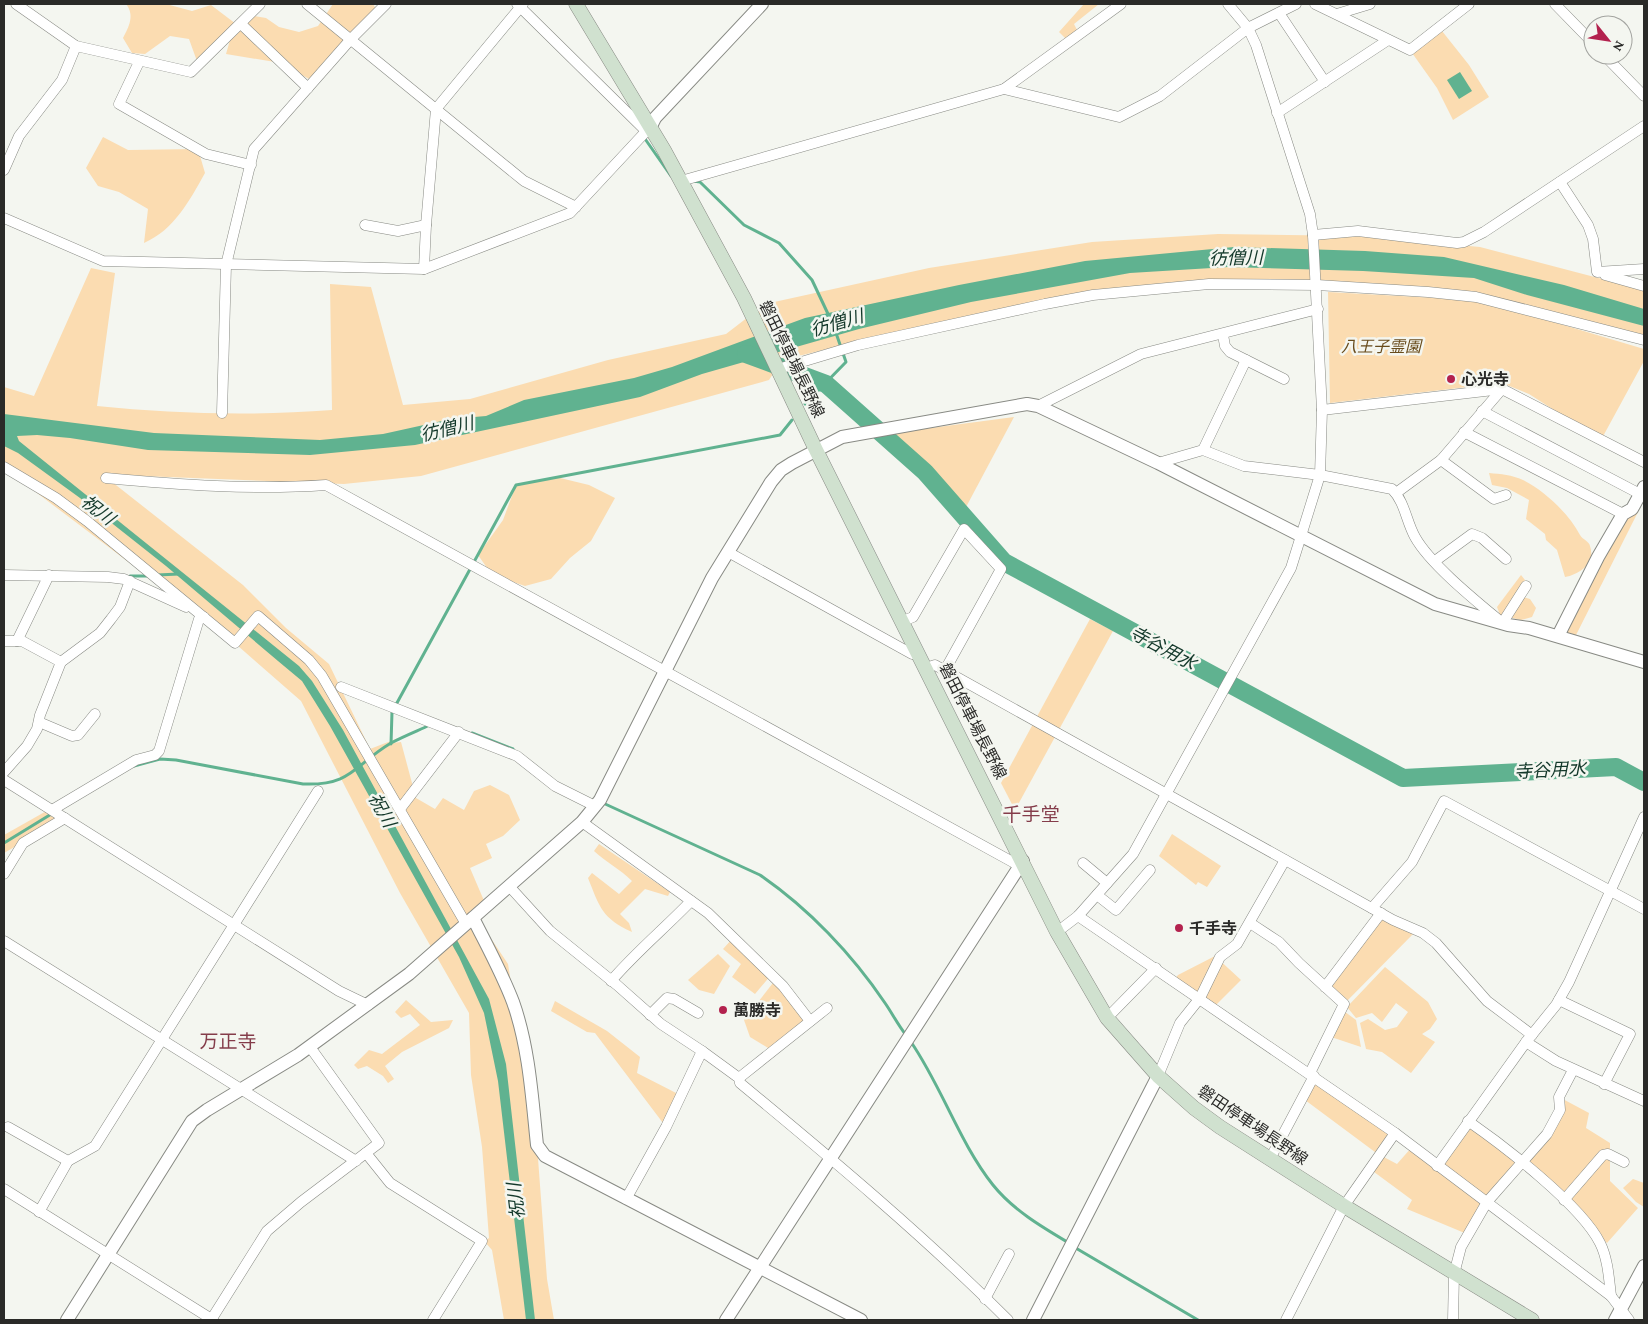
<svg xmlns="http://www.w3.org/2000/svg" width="1648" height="1324" font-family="'Crimson Pro','Noto Sans JP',serif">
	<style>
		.green { fill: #fbdcb1 }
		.water { fill: #60b290 }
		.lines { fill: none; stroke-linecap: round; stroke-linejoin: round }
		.stream { stroke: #60b290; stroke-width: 3 }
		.river { stroke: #60b290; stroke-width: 18 }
		.minor-casing { stroke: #888a84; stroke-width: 11 }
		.tertiary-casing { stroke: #888a84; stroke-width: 14 }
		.secondary-casing { stroke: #888a84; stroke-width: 15 }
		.minor { stroke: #fff; stroke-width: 10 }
		.tertiary { stroke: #fff; stroke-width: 12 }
		.secondary { stroke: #d0e1cf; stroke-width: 14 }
		.poi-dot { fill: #b3224e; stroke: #f4f6f0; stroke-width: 2 }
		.labels { text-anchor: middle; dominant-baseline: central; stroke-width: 5; stroke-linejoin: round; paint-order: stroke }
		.park-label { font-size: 16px; font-style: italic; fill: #694c1c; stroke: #f4f6f0 }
		.street-label { font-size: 16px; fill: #2a2a28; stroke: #f4f6f0 }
		.poi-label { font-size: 16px; font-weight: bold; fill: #2a2a28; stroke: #f4f6f0; text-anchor: start }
		.water-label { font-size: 18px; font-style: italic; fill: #13382a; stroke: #f4f6f0 }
		.quarter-label { font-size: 19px; fill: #843c4a; stroke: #f4f6f0 }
	</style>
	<rect width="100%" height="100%" fill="#f4f6f0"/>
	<g class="green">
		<path d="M126 4H166L192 11 211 5 236 24 198 64 189 39 170 36 145 54 132 53 123 38C129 27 135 15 126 4Z"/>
		<polygon points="333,4 373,4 378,12 323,72 309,79 281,63 226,54 232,33 249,15 266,18 279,27 299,32 318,26"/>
		<polygon points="1084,4 1099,4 1074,24 1078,32 1067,40 1059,32"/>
		<polygon points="1442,31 1469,65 1489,97 1453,120 1437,88 1410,50"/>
		<path d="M103 137 128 150 198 149 205 173C190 200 174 230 144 243L148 209 119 192 98 186 86 168Z"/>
		<path d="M1218 234 1360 236 1480 247 1644 290V339L1493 304 1644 349V361L1601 440 1529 394 1502 383 1330 403 1328 292 1455 299 1229 284 1093 296 926 325 782 360 769 380 421 476 344 484 117 475 107 478 243 585 286 628 329 664 370 749 401 737 392 743 401 742 416 798 435 809 443 798 464 810 474 791 490 785 509 795 520 820 503 836 486 844 492 858 470 868 485 903 476 916 508 964 537 1145 547 1279 554 1320H504L492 1250 484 1241 489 1238 482 1147 471 1075 469 1013 400 893 301 701 229 638 4 468V387L34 396 91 268 115 273 97 406C175 414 254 416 332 410L330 284 371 287 403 405 470 399 608 360 726 334 765 304 929 268 1092 242Z"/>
		<polygon points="1014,417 965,509 893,433"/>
		<path d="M1489 473C1501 474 1512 475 1523 480 1545 491 1569 514 1580 535 1583 540 1589 541 1590 546 1596 563 1580 574 1565 577L1557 550 1546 540 1545 534 1526 519 1529 500 1507 488 1492 485Z"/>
		<polygon points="556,477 589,485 615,498 591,541 570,558 551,579 525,586 492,575 478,555 503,520 516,485"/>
		<polygon points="1632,509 1638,512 1573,641 1558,636"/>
		<polygon points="1521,575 1525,580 1520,596 1530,599 1536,608 1532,617 1521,620 1500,615 1497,607"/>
		<polygon points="1090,619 1113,631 1015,810 1001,783"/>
		<polygon points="50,809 65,818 4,853 4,835"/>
		<polygon points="1172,834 1221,866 1207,887 1198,882 1196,885 1159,856"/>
		<path d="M599 844 670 892 668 896 645 889 620 914 629 923 632 932C602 918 600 908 588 878L592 873 619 894 632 881C620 869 606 862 594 851Z"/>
		<polygon points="1381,913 1417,930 1344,1004 1325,987"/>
		<polygon points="733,938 771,975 755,994 732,977 741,964 723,949"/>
		<polygon points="718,954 730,966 714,994 699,990 688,980"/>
		<polygon points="1215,956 1241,980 1214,1007 1200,998 1216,964 1197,993 1174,980 1178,975"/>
		<polygon points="1385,967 1428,1002 1437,1019 1430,1029 1422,1034 1435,1042 1411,1073 1382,1052 1366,1049 1360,1023 1368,1019 1385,1030 1397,1027 1408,1012 1396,1003 1382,1022 1372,1013 1356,1018 1347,1007"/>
		<polygon points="776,979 810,1021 773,1051 750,1037 744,1020"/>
		<polygon points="406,1000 431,1022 453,1020 449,1028 402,1052 385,1066 394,1079 388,1083 383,1076 367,1066 358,1069 354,1065 369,1050 382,1054 420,1025 410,1014 401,1018 395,1012"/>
		<polygon points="555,1001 607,1031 640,1057 637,1073 680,1095 666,1127 595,1033 587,1032 551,1011"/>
		<polygon points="1341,1009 1356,1020 1361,1047 1328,1036"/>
		<polygon points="1314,1076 1395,1133 1380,1155 1397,1164 1412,1147 1437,1165 1468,1121 1522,1162 1555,1121 1559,1097 1589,1113 1586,1128 1610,1143 1610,1181 1638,1208 1607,1243 1523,1163 1487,1202 1467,1234 1407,1209 1412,1200 1370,1169 1379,1155 1305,1100"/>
		<polygon points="1633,1179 1644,1183 1644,1207 1636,1202 1623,1188"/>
	</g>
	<g class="water">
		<polygon points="1460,72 1472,91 1459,99 1447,80"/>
		<polygon points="1234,247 1365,251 1444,257 1564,285 1644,309 1644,326 1527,295 1474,278 1363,271 1228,267 1130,273 971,302 859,329 702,374 640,397 415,445 310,455 148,450 70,438 37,435 17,436 19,441 299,666 312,681 343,730 489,999 506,1064 535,1320 526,1320 498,1081 484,1013 459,957 330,726 302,681 278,661 166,566 80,498 18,453 4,446 4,414 154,433 320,440 383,434 451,419 486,416 524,400 634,378 672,367 805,318 959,285 1085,261"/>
	</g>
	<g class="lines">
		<g class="stream">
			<polyline points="643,136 671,176"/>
			<polyline points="693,181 700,182 744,225 779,243 812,280 829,316"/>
			<polyline points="805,404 846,362 836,333"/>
			<polyline points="157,575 179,574"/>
			<polyline points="130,576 149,576"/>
			<polyline points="472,733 513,749"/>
			<polyline points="391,744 392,712 516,485 780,435 792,420"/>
			<path d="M134 766 160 759 176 760 303 784C352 786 354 765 391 743 404 736 417 731 430 725"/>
			<path d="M603 803 760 875C808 908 852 954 885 1003 892 1013 898 1025 906 1035"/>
			<polyline points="4,843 53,813"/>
			<path d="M911 1042C942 1087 959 1142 993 1185 1013 1210 1042 1227 1069 1243"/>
			<polyline points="1074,1247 1198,1320"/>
		</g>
		<polyline class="river" points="746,354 826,384 925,472 1004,562 1403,778 1616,767 1644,782"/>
		<g class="minor-casing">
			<g id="minor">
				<polyline points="16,4 76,46 191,72 260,4"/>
				<polyline points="307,4 524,181 576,207"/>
				<polyline points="517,4 646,131"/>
				<polyline points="1315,4 1410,50 1469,4"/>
				<polyline points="1555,4 1593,43"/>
				<polyline points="1279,13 1325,82"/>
				<polyline points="1337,14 1370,4"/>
				<polyline points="241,24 308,88"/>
				<polyline points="1604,55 1644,96"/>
				<polyline points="139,62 119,104 206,154 251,165"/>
				<polyline points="1004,89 1121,4"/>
				<polyline points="1277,113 1388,40"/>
				<polyline points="4,170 19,136 62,80 76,46"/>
				<polyline points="681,181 1004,89 1119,117 1160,96 1248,28 1296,4"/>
				<polyline points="1560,182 1588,225 1593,239 1597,272 1644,269"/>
				<polyline points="4,218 103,261 424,269 570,213 651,126"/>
				<polyline points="365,225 398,231 426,225"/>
				<polyline points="1313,235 1358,231 1457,243 1464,242 1484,232 1644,126"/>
				<polyline points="424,269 426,225 436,109 523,4"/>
				<polyline points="1605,275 1644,286"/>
				<polyline points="1223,335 1225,346 1230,352 1284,379"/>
				<polyline points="778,369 858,345 1045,304 1093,295 1209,284 1317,285 1428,292 1476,297 1644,340"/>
				<polyline points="1038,406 1141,354 1318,309"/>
				<polyline points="1322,410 1502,389 1644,462"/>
				<polyline points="1482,411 1640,494"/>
				<polyline points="222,413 226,265 254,149 351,39 386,4"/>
				<polyline points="1464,432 1623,514"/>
				<polyline points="1203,450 1246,360"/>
				<polyline points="1441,460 1494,499 1506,495"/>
				<path d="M1158 463 1203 450 1244 466 1320 475 1392 489C1405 502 1406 521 1415 537 1430 564 1476 601 1500 621"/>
				<polyline points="4,467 56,498 87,521 235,643 258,616 309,660 322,676 466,924"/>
				<path d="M106 478C180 485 253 490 326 485L1020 866"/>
				<polyline points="1396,493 1441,460 1502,389"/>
				<polyline points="728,552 912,654 918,651"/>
				<polyline points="1435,561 1472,534 1482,538 1506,559"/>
				<polyline points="4,575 108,577 124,579 186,607"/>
				<polyline points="903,621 913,617 964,529 1001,569 945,670"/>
				<polyline points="1503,622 1526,586"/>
				<polyline points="4,641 22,641 61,662"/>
				<polyline points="17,641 49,575"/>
				<polyline points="926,668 935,665 1393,920 1423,933 1436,943 1487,1001 1532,1035"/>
				<polyline points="341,687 517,756 555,786 595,806"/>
				<polyline points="39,722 72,736 78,735 95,714"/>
				<polyline points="4,772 27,746 37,729 40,715 61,662 100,633 111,619 120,607 130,581"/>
				<polyline points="4,780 339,991 368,1005"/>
				<polyline points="400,809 459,732"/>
				<polyline points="52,810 136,760 155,755 159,751 199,619 204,617"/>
				<polyline points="582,822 708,913 783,986 810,1021"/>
				<polyline points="1083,863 1107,883"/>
				<polyline points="4,874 23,843 65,818"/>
				<polyline points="509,886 550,931 617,985 661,1024 702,1051 666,1127 626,1199"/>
				<polyline points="1097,895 1116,910 1150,870"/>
				<polyline points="1372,908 1412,862 1444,801 1644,909"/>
				<polyline points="1078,916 1395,1133 1611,1296 1629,1320"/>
				<polyline points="1250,923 1279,942 1299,963 1344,1004 1310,1073"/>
				<polyline points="1057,932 1078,916 1133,854 1291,568 1320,475 1322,410 1313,235 1310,214 1256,45 1248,28 1228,4"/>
				<polyline points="4,941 356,1161"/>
				<path d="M611 981C636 952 665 928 691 901"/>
				<polyline points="1325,987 1381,913"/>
				<polyline points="1559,1000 1630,1034 1604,1084"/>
				<polyline points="650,1015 667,998 674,999 698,1013"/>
				<polyline points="1107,1018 1156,968"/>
				<polyline points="1526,1042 1556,1061 1644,1101"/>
				<path d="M702 1051 739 1078 740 1083C832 1159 924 1236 1008 1320"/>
				<polyline points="1158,1076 1180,1023 1200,998 1220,957 1237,944 1285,860"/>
				<polyline points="739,1078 827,1008"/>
				<path d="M1468 1121C1504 1146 1581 1205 1600 1243 1608 1259 1609 1279 1611 1296"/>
				<polyline points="8,1127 68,1161"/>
				<polyline points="366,1153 390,1183 482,1241 433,1320"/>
				<polyline points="1270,1159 1314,1076"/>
				<polyline points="1437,1166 1526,1042 1556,1005 1569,982 1644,817"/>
				<polyline points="4,1189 213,1320"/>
				<polyline points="1564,1200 1603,1155 1608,1154 1624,1162"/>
				<polyline points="39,1212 68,1161 95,1146 318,791"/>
				<polyline points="985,1299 1009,1254"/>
				<polyline points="211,1320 267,1231 301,1202 379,1143 310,1047"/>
				<polyline points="1286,1320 1344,1206 1395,1133"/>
				<polyline points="1453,1320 1454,1274 1461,1247 1487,1202 1547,1134 1560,1110 1559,1097 1573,1070"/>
			</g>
		</g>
		<g class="tertiary-casing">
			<g id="tertiary">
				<polyline points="651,126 655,118 762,4"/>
				<polyline points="1558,636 1598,557 1623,514 1632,509 1644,487"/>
				<path d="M473 918C487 946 502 973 513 1002 529 1047 532 1097 537 1145L545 1156 861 1320"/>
				<polyline points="67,1320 192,1121 207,1110 298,1055 409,974 582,822 600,800 712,578 771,482 781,470 792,463 842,437 1027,404 1038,406 1158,463 1435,604 1508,625 1529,628 1644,662"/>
				<polyline points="726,1320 1023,861"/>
				<polyline points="1033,1320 1158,1076"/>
				<polyline points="1615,1320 1644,1266"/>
			</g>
		</g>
		<g class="secondary-casing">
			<polyline id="secondary" points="576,4 664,150 744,298 816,450 1057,932 1107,1018 1158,1076 1194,1108 1220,1127 1344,1206 1532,1320"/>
		</g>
		<use href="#minor" class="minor"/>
		<use href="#tertiary" class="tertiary"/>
		<use href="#secondary" class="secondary"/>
	</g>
	<g class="poi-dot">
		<circle cx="1451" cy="379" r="5"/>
		<circle cx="1179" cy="928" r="5"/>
		<circle cx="723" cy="1010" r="5"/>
	</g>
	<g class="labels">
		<g class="park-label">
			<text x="1381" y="346">八王子霊園</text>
		</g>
		<g class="street-label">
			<text transform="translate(792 359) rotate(64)">磐田停車場長野線</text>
			<text transform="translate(973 721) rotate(63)">磐田停車場長野線</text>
			<text transform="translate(1253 1125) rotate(34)">磐田停車場長野線</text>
		</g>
		<g class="poi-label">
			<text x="1461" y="379">心光寺</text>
			<text x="1189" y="928">千手寺</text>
			<text x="733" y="1010">萬勝寺</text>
		</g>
		<g class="water-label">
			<text transform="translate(1236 258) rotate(-1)">彷僧川</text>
			<text transform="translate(837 323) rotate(-16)">彷僧川</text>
			<text transform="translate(447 429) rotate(-14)">彷僧川</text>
			<text transform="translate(98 510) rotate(38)">祝川</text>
			<text transform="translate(1163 648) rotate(28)">寺谷用水</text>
			<text transform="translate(1550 770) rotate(-3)">寺谷用水</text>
			<text transform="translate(382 810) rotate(61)">祝川</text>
			<text transform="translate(516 1201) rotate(-97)">祝川</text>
		</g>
		<g class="quarter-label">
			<text x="1031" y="814">千手堂</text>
			<text x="228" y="1041">万正寺</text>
		</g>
	</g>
	<rect width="1648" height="1324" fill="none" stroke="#2a2a28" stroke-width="10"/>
	<g transform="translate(1608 40) rotate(120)"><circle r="24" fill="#f4f6f0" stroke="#a3a4a0"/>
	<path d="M0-4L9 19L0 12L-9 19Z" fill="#b3224e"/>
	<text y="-8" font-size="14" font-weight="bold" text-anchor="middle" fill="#2a2a28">N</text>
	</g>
</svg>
